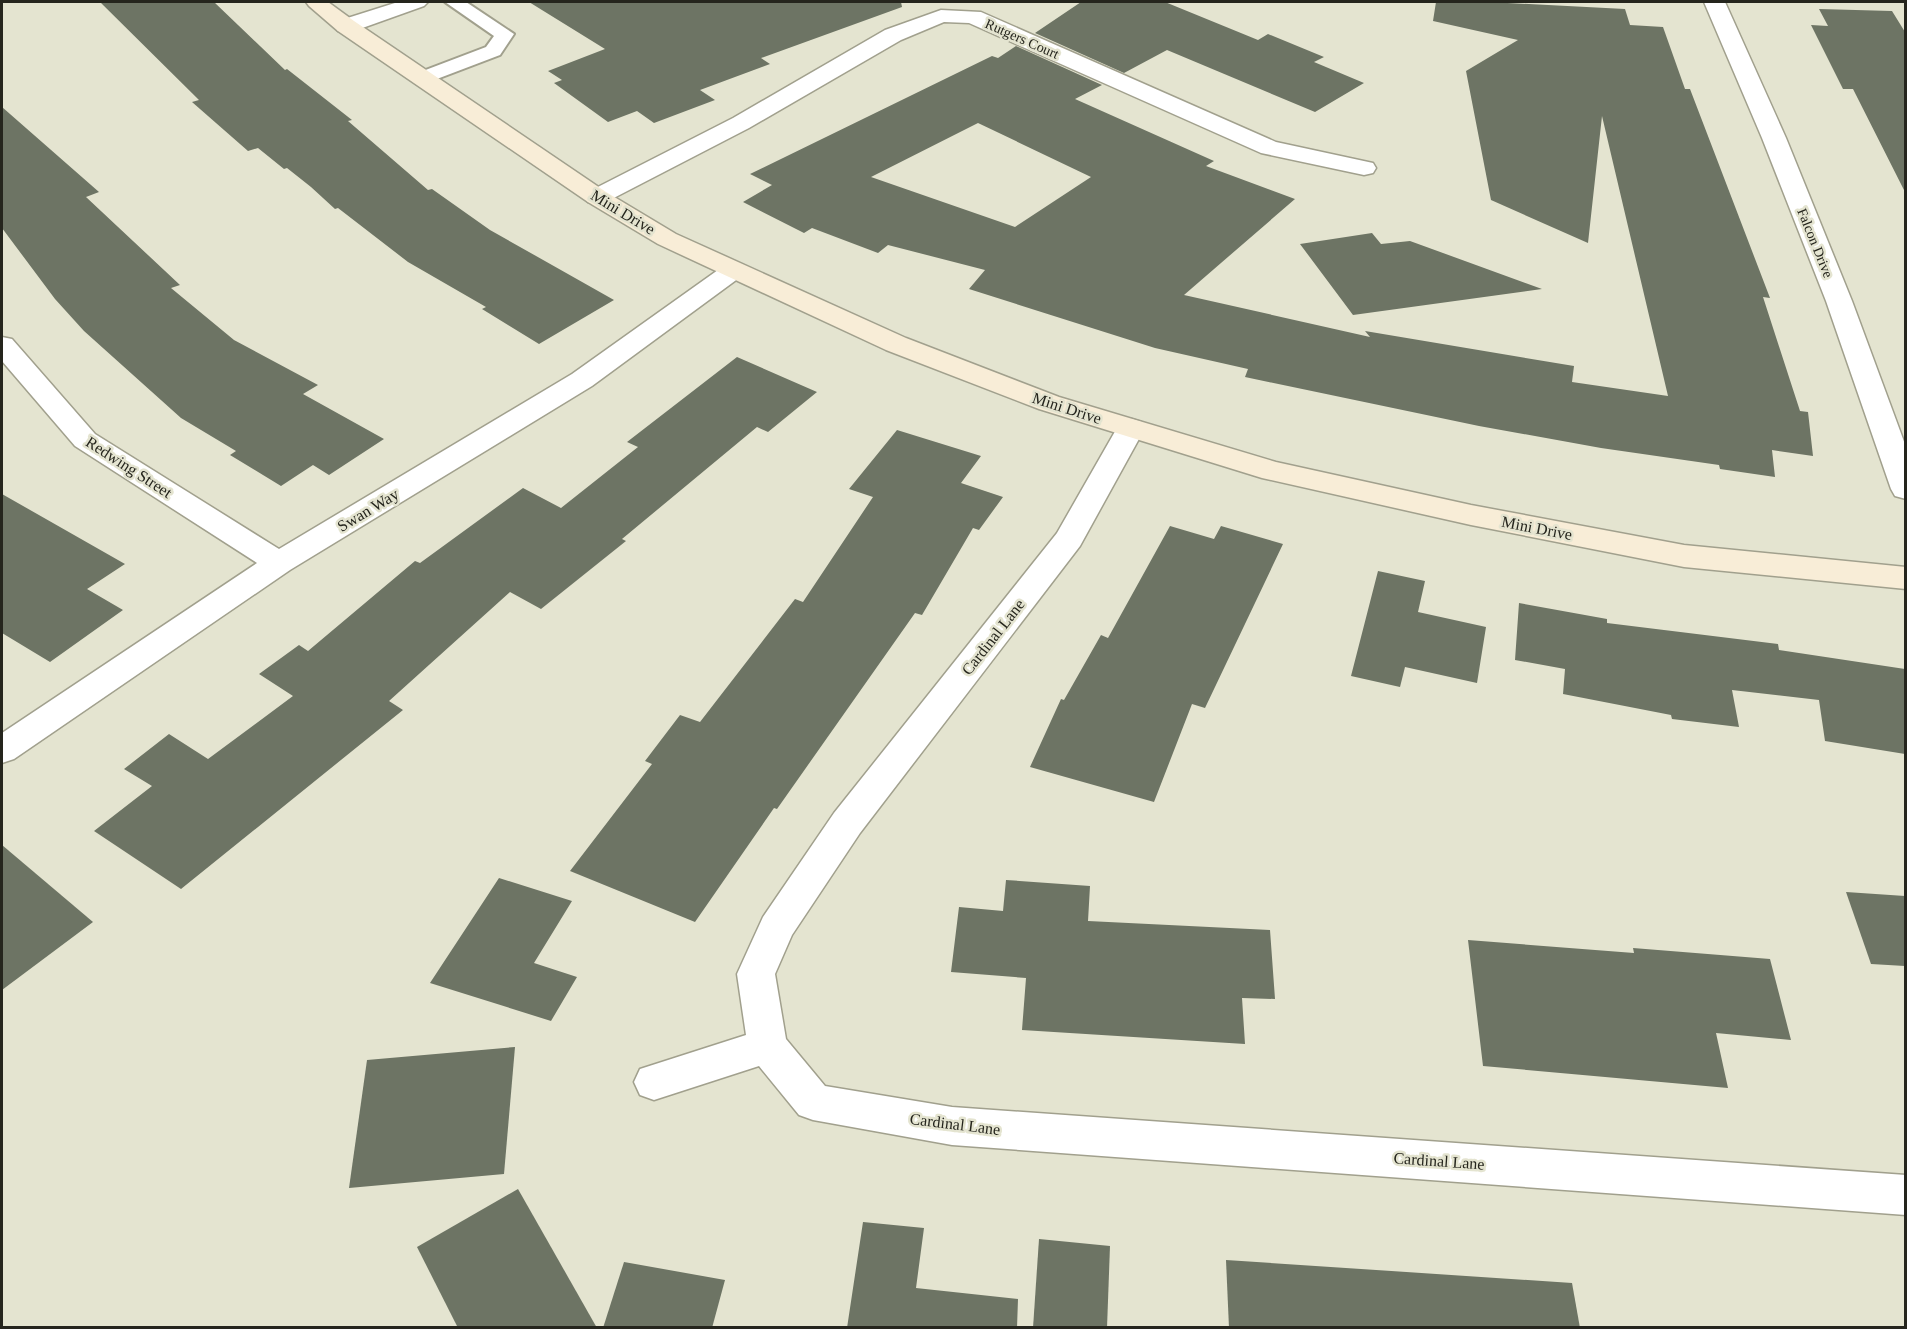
<svg xmlns="http://www.w3.org/2000/svg" width="1907" height="1329" font-family="Georgia,serif">
	<style>
		.building { fill: #6d7464; fill-rule: evenodd }
		.lines { fill: none; stroke-linecap: round; stroke-linejoin: round }
		.lane-casing { stroke: #a1a08d; stroke-width: 4 }
		.street-casing { stroke: #a1a08d; stroke-width: 3 }
		.secondary-casing { stroke: #a1a08d; stroke-width: 3 }
		.lane { fill: #fff; fill-rule: evenodd }
		.street { fill: #fff; fill-rule: evenodd }
		.secondary { fill: #f8edd7; fill-rule: evenodd }
		.labels { text-anchor: middle; dominant-baseline: central; stroke-width: 5; stroke-linejoin: round; paint-order: stroke }
		.far-street-label { font-size: 14px; fill: #25251d; stroke: #e4e4d0 }
		.street-label { font-size: 16px; fill: #25251d; stroke: #e4e4d0 }
	</style>
	<rect width="100%" height="100%" fill="#e4e4d0"/>
	<g class="building">
		<polygon points="100,2 214,2 285,70 287,69 352,120 348,121 428,190 432,189 490,230 614,300 539,344 482,309 486,307 408,262 338,208 335,209 311,187 287,168 284,169 258,148 248,151 192,102 199,100"/>
		<polygon points="529,2 901,2 902,7 761,58 770,64 700,90 715,100 654,123 637,111 608,122 554,83 562,80 548,71 605,49"/>
		<polygon points="1081,2 1165,2 1258,40 1268,34 1324,57 1314,62 1364,83 1315,112 1167,50 1124,73 1035,33"/>
		<path d="M1436 2H1489L1625 9 1630 25 1663 27 1685 89H1690L1770 298 1763 297 1800 411 1808 412 1813 456 1772 450 1775 477 1720 469 1719 465 1601 448 1479 426 1245 377 1248 369 1155 348 969 289 985 270 888 245 878 253 812 228 804 233 743 202 772 185 750 174 992 56 998 58 1016 46 1102 85 1075 99 1214 161 1206 166 1295 199 1184 295 1370 337 1365 331 1574 366 1572 382 1668 396 1602 116 1588 243 1491 200 1466 71 1518 40 1433 21ZM978 123 1091 177 1015 227 871 177Z"/>
		<polygon points="1819,9 1892,11 1905,32 1905,192 1853,89 1843,89 1811,25 1828,26"/>
		<polygon points="2,107 99,192 86,197 180,285 171,288 234,340 318,385 303,394 384,439 329,475 313,465 281,486 230,455 236,451 181,418 84,331 55,299 2,228"/>
		<polygon points="1372,233 1381,244 1410,241 1542,289 1353,315 1300,244"/>
		<polygon points="737,357 817,392 768,432 757,427 622,539 626,541 541,609 510,592 389,701 403,710 181,889 94,831 152,786 124,769 169,734 208,759 293,696 259,674 299,645 308,651 415,561 420,563 523,488 561,508 638,447 627,442"/>
		<polygon points="897,430 981,456 961,483 1003,497 979,530 973,528 922,615 915,613 777,809 774,808 695,922 570,871 652,764 645,761 680,715 700,722 795,599 803,602 873,497 849,489"/>
		<polygon points="2,494 125,564 87,589 123,610 50,662 2,633"/>
		<polygon points="1170,526 1214,539 1221,526 1283,544 1205,708 1192,704 1154,802 1030,767 1061,699 1064,700 1101,635 1108,638"/>
		<polygon points="1378,571 1425,581 1418,612 1486,627 1477,683 1405,667 1400,687 1351,676"/>
		<polygon points="1519,603 1607,619 1607,623 1778,644 1779,650 1905,669 1905,754 1825,741 1819,700 1732,690 1739,727 1672,719 1671,715 1563,694 1565,669 1515,660"/>
		<polygon points="2,845 93,922 2,990"/>
		<polygon points="499,878 572,901 534,963 577,977 551,1021 430,983"/>
		<polygon points="1006,880 1090,886 1088,921 1270,930 1275,999 1242,998 1245,1044 1022,1030 1026,978 951,972 959,907 1003,911"/>
		<polygon points="1846,892 1905,896 1905,966 1871,964"/>
		<polygon points="1468,940 1634,953 1633,948 1770,959 1791,1040 1716,1033 1728,1088 1483,1066"/>
		<polygon points="515,1047 504,1174 349,1188 367,1060"/>
		<polygon points="518,1189 597,1328 458,1328 417,1247"/>
		<polygon points="863,1222 924,1228 916,1288 1018,1299 1017,1328 847,1328"/>
		<polygon points="1039,1239 1110,1246 1107,1328 1033,1328"/>
		<polygon points="1226,1260 1572,1283 1580,1328 1229,1328"/>
		<polygon points="624,1262 725,1280 712,1328 603,1328"/>
	</g>
	<g class="lines">
		<g class="lane-casing">
			<polygon id="lane" points="445,2 466,2 514,34 500,55 429,82 415,82 412,78 415,74 486,47 494,36"/>
		</g>
		<g class="street-casing">
			<g id="street">
				<polygon points="398,2 428,2 424,6 354,31 346,32 338,31 335,26 338,21"/>
				<polygon points="1704,2 1725,2 1786,138 1852,301 1906,447 1906,499 1895,496 1891,489 1826,301 1762,138"/>
				<polygon points="941,10 981,12 1276,142 1373,163 1376,168 1373,173 1364,175 1261,153 969,23 944,22 901,40 749,128 606,202 597,204 588,202 585,197 588,192 733,118 885,30"/>
				<polygon points="734,262 743,265 747,270 743,275 592,386 290,570 14,759 2,763 2,733 257,563 75,446 2,361 2,337 12,339 95,434 279,549 572,374 725,265"/>
				<polygon points="1131,419 1141,422 1145,428 1080,546 860,833 792,935 775,974 786,1039 825,1086 952,1107 1906,1175 1906,1215 952,1145 813,1120 799,1115 759,1066 654,1100 640,1095 634,1082 640,1069 746,1035 737,974 763,917 834,813 1057,533 1117,428 1121,422"/>
			</g>
		</g>
		<g class="secondary-casing">
			<polygon id="secondary" points="306,2 328,2 354,21 606,192 676,234 906,338 1059,397 1276,462 1471,505 1684,545 1906,567 1906,589 1684,567 1471,525 1262,478 1039,409 886,350 658,244 588,202 338,31 309,6"/>
		</g>
		<use href="#lane" class="lane"/>
		<use href="#street" class="street"/>
		<use href="#secondary" class="secondary"/>
	</g>
	<g class="labels">
		<g class="far-street-label">
			<text transform="translate(1022 39) rotate(24)">Rutgers Court</text>
			<text transform="translate(1815 243) rotate(68)">Falcon Drive</text>
		</g>
		<g class="street-label">
			<text transform="translate(623 212) rotate(31)">Mini Drive</text>
			<text transform="translate(1067 408) rotate(18)">Mini Drive</text>
			<text transform="translate(129 467) rotate(33)">Redwing Street</text>
			<text transform="translate(368 510) rotate(-31)">Swan Way</text>
			<text transform="translate(1537 528) rotate(11)">Mini Drive</text>
			<text transform="translate(993 637) rotate(-52)">Cardinal Lane</text>
			<text transform="translate(955 1124) rotate(7)">Cardinal Lane</text>
			<text transform="translate(1439 1161) rotate(4)">Cardinal Lane</text>
		</g>
	</g>
	<rect width="1907" height="1329" fill="none" stroke="#25251d" stroke-width="6"/>
</svg>
